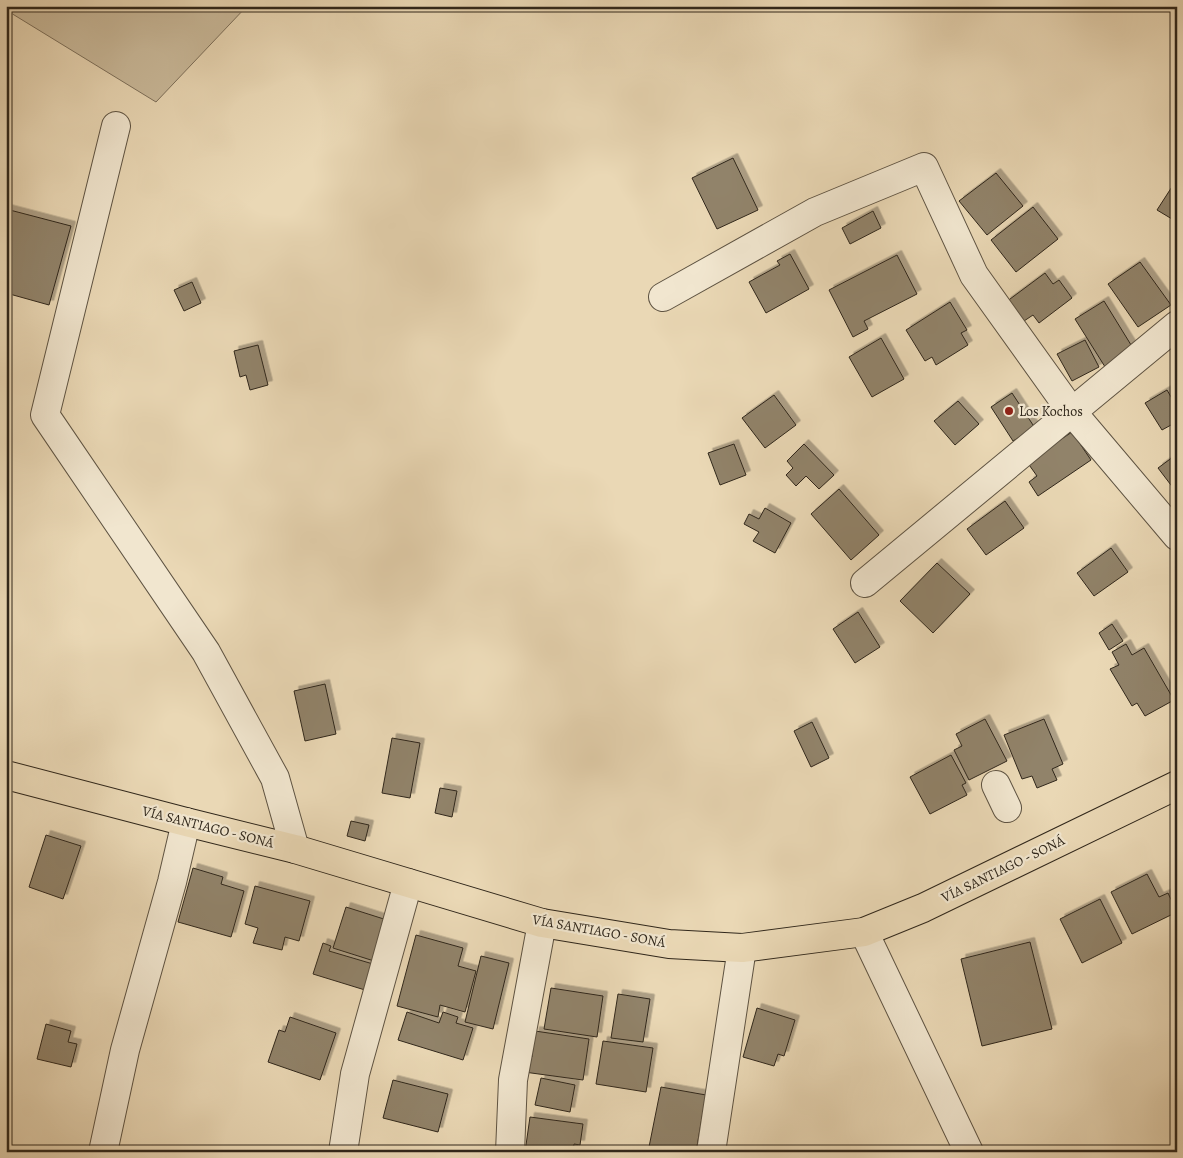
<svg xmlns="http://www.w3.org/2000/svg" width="1183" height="1158" font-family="Alegreya,serif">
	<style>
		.green { fill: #caba9b; stroke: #7d705b }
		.building { fill: #91836b; stroke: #30271b; filter: url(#shadow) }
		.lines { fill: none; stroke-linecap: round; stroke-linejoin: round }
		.minor-casing { stroke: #5e5342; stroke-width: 30 }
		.major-casing { stroke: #30271b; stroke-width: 30 }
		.minor { stroke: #f1e6cf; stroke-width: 28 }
		.major { stroke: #ead8b5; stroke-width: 28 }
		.poi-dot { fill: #8f2418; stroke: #f1e6cf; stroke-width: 2 }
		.labels { text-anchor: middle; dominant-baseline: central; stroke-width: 4.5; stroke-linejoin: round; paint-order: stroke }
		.poi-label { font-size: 14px; fill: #30271b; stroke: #f1e6cf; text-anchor: start }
		.street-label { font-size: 14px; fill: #30271b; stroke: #f1e6cf }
	</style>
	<defs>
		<filter id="shadow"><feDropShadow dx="4.5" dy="-4.5" stdDeviation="0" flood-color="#0004"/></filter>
	</defs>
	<rect width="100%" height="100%" fill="#ead8b5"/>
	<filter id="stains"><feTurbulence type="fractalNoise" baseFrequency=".004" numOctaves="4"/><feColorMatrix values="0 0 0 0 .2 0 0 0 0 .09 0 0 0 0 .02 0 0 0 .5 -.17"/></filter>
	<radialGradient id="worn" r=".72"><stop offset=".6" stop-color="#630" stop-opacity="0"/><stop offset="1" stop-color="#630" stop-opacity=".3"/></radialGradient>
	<polygon class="green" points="6,6 247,6 156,102 6,10"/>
	<g class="building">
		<polygon points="733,158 758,210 717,229 692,178"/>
		<polygon points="996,173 1023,206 987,235 959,201"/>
		<polygon points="1177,179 1177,222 1157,210"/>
		<polygon points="1033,207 1058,239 1016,272 991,240"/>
		<polygon points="6,209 71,226 49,305 6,293"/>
		<polygon points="873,211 881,228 850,244 842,228"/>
		<polygon points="790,254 809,289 766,313 749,282 780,265 777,261"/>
		<polygon points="897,255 917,294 864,321 868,329 853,337 829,290"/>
		<polygon points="1140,262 1171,305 1138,327 1108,284"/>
		<polygon points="1045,273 1053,284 1059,280 1072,298 1039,323 1033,315 1021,323 1006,302"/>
		<polygon points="192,282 201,303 184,311 174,290"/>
		<polygon points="1104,301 1136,353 1107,370 1075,319"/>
		<polygon points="950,302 967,330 961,333 968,345 936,365 932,357 925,361 906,330"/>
		<polygon points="881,338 904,379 872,397 849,357"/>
		<polygon points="1085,340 1099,367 1072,381 1057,354"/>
		<polygon points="258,345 268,385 250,390 246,375 240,377 234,351"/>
		<polygon points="1167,390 1177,407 1176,432 1171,425 1162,430 1145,403"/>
		<polygon points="1012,393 1035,428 1013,441 991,407"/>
		<polygon points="774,395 796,425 765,448 742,418"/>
		<polygon points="958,401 979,424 955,445 934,421"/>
		<polygon points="1072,432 1091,460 1038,496 1029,482 1037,476 1027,462"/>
		<polygon points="734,444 746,475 720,485 708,453"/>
		<polygon points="804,444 834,475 819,489 806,476 796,486 786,475 793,468 787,461"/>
		<polygon points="1177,454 1177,493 1158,468"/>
		<polygon points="839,489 879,535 851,560 811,514"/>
		<polygon points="1005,501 1024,528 986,555 967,529"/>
		<polygon points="765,508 791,523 775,553 753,541 759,532 744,524 749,514 759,519"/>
		<polygon points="1111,548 1128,572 1094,596 1077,573"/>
		<polygon points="937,563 970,594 933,633 900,601"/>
		<polygon points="858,612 880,647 855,663 833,629"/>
		<polygon points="1112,624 1123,641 1109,650 1099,633"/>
		<polygon points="1126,644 1132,655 1144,648 1174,700 1145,716 1137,703 1132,706 1110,669 1119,665 1112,652"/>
		<polygon points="325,684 336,734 305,741 294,691"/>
		<polygon points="985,719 1007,761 969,780 954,750 962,746 956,734"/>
		<polygon points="1044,719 1063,764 1052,769 1057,780 1037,788 1032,776 1022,779 1004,735"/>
		<polygon points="812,722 829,758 811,767 794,731"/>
		<polygon points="392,738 420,743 410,798 382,793"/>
		<polygon points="951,755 966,783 962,785 967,795 930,814 910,777"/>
		<polygon points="440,788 457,791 452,817 435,813"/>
		<polygon points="351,821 369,825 365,841 347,836"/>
		<polygon points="46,835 81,846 63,899 29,887"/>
		<polygon points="193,868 223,877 221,884 244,891 231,937 178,922"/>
		<polygon points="1147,874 1159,897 1168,893 1177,912 1132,934 1111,892"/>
		<polygon points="255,886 310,901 299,941 285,937 282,950 253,943 258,928 245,924"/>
		<polygon points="1100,899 1122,943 1082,963 1060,919"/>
		<polygon points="346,907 387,920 374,961 333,948"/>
		<polygon points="416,935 463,948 458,966 476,971 465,1012 440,1005 438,1017 397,1006"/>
		<polygon points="1030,942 1052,1029 982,1046 961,959"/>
		<polygon points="323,943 331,946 329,951 373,964 365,990 313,974"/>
		<polygon points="481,956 509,963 493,1029 465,1022"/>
		<polygon points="551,988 603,996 597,1037 544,1029"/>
		<polygon points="618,994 650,999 643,1042 611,1038"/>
		<polygon points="757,1008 795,1020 784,1056 778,1054 774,1066 743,1057"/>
		<polygon points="407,1012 439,1023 443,1012 458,1017 456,1023 473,1028 463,1060 398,1040"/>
		<polygon points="290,1017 336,1033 320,1080 268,1062 279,1030 285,1032"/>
		<polygon points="46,1024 71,1031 68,1042 77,1044 71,1067 37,1059"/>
		<polygon points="535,1031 589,1039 583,1080 524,1072 526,1056 532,1057"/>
		<polygon points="603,1041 653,1048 646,1092 596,1084"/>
		<polygon points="541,1078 575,1085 570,1112 535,1105"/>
		<polygon points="393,1080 448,1094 438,1132 383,1118"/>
		<polygon points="661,1087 706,1095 696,1152 648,1152"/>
		<polygon points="530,1117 583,1124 580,1145 574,1144 573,1152 525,1152"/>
	</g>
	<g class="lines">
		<g class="minor-casing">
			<g id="minor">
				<polyline points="116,126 45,415 206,652 275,778 295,849"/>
				<polyline points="663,297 815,212 924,167 974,275 1072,412 1177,536"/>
				<polyline points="865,583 1177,325"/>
				<polyline points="996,785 1007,808"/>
				<polyline points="864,932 969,1152"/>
				<polyline points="103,1152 125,1050 172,882 186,822"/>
				<polyline points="343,1152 355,1074 408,883"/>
				<polyline points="510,1152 513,1080 542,923"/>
				<polyline points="711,1152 742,948"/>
			</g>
		</g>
		<g class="major-casing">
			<polyline id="major" points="6,775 186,822 295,849 542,923 669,944 742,948 864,932 923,908 1177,785"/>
		</g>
		<use href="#minor" class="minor"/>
		<use href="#major" class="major"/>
	</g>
	<circle class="poi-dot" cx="1009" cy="411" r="5"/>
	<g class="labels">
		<g class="poi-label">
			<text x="1019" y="411">Los Kochos</text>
		</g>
		<g class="street-label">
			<text transform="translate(208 827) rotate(14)">VÍA SANTIAGO - SONÁ</text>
			<text transform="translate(1003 869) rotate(-26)">VÍA SANTIAGO - SONÁ</text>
			<text transform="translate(599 931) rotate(10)">VÍA SANTIAGO - SONÁ</text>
		</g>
	</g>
	<rect width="1183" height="1158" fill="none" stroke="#ead8b5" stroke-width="25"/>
	<rect x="8" y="8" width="1168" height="1143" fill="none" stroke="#30271b" stroke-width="2.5"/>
	<rect x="12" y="12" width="1158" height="1133" fill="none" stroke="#30271b"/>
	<rect width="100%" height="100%" filter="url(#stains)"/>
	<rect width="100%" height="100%" fill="url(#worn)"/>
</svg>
